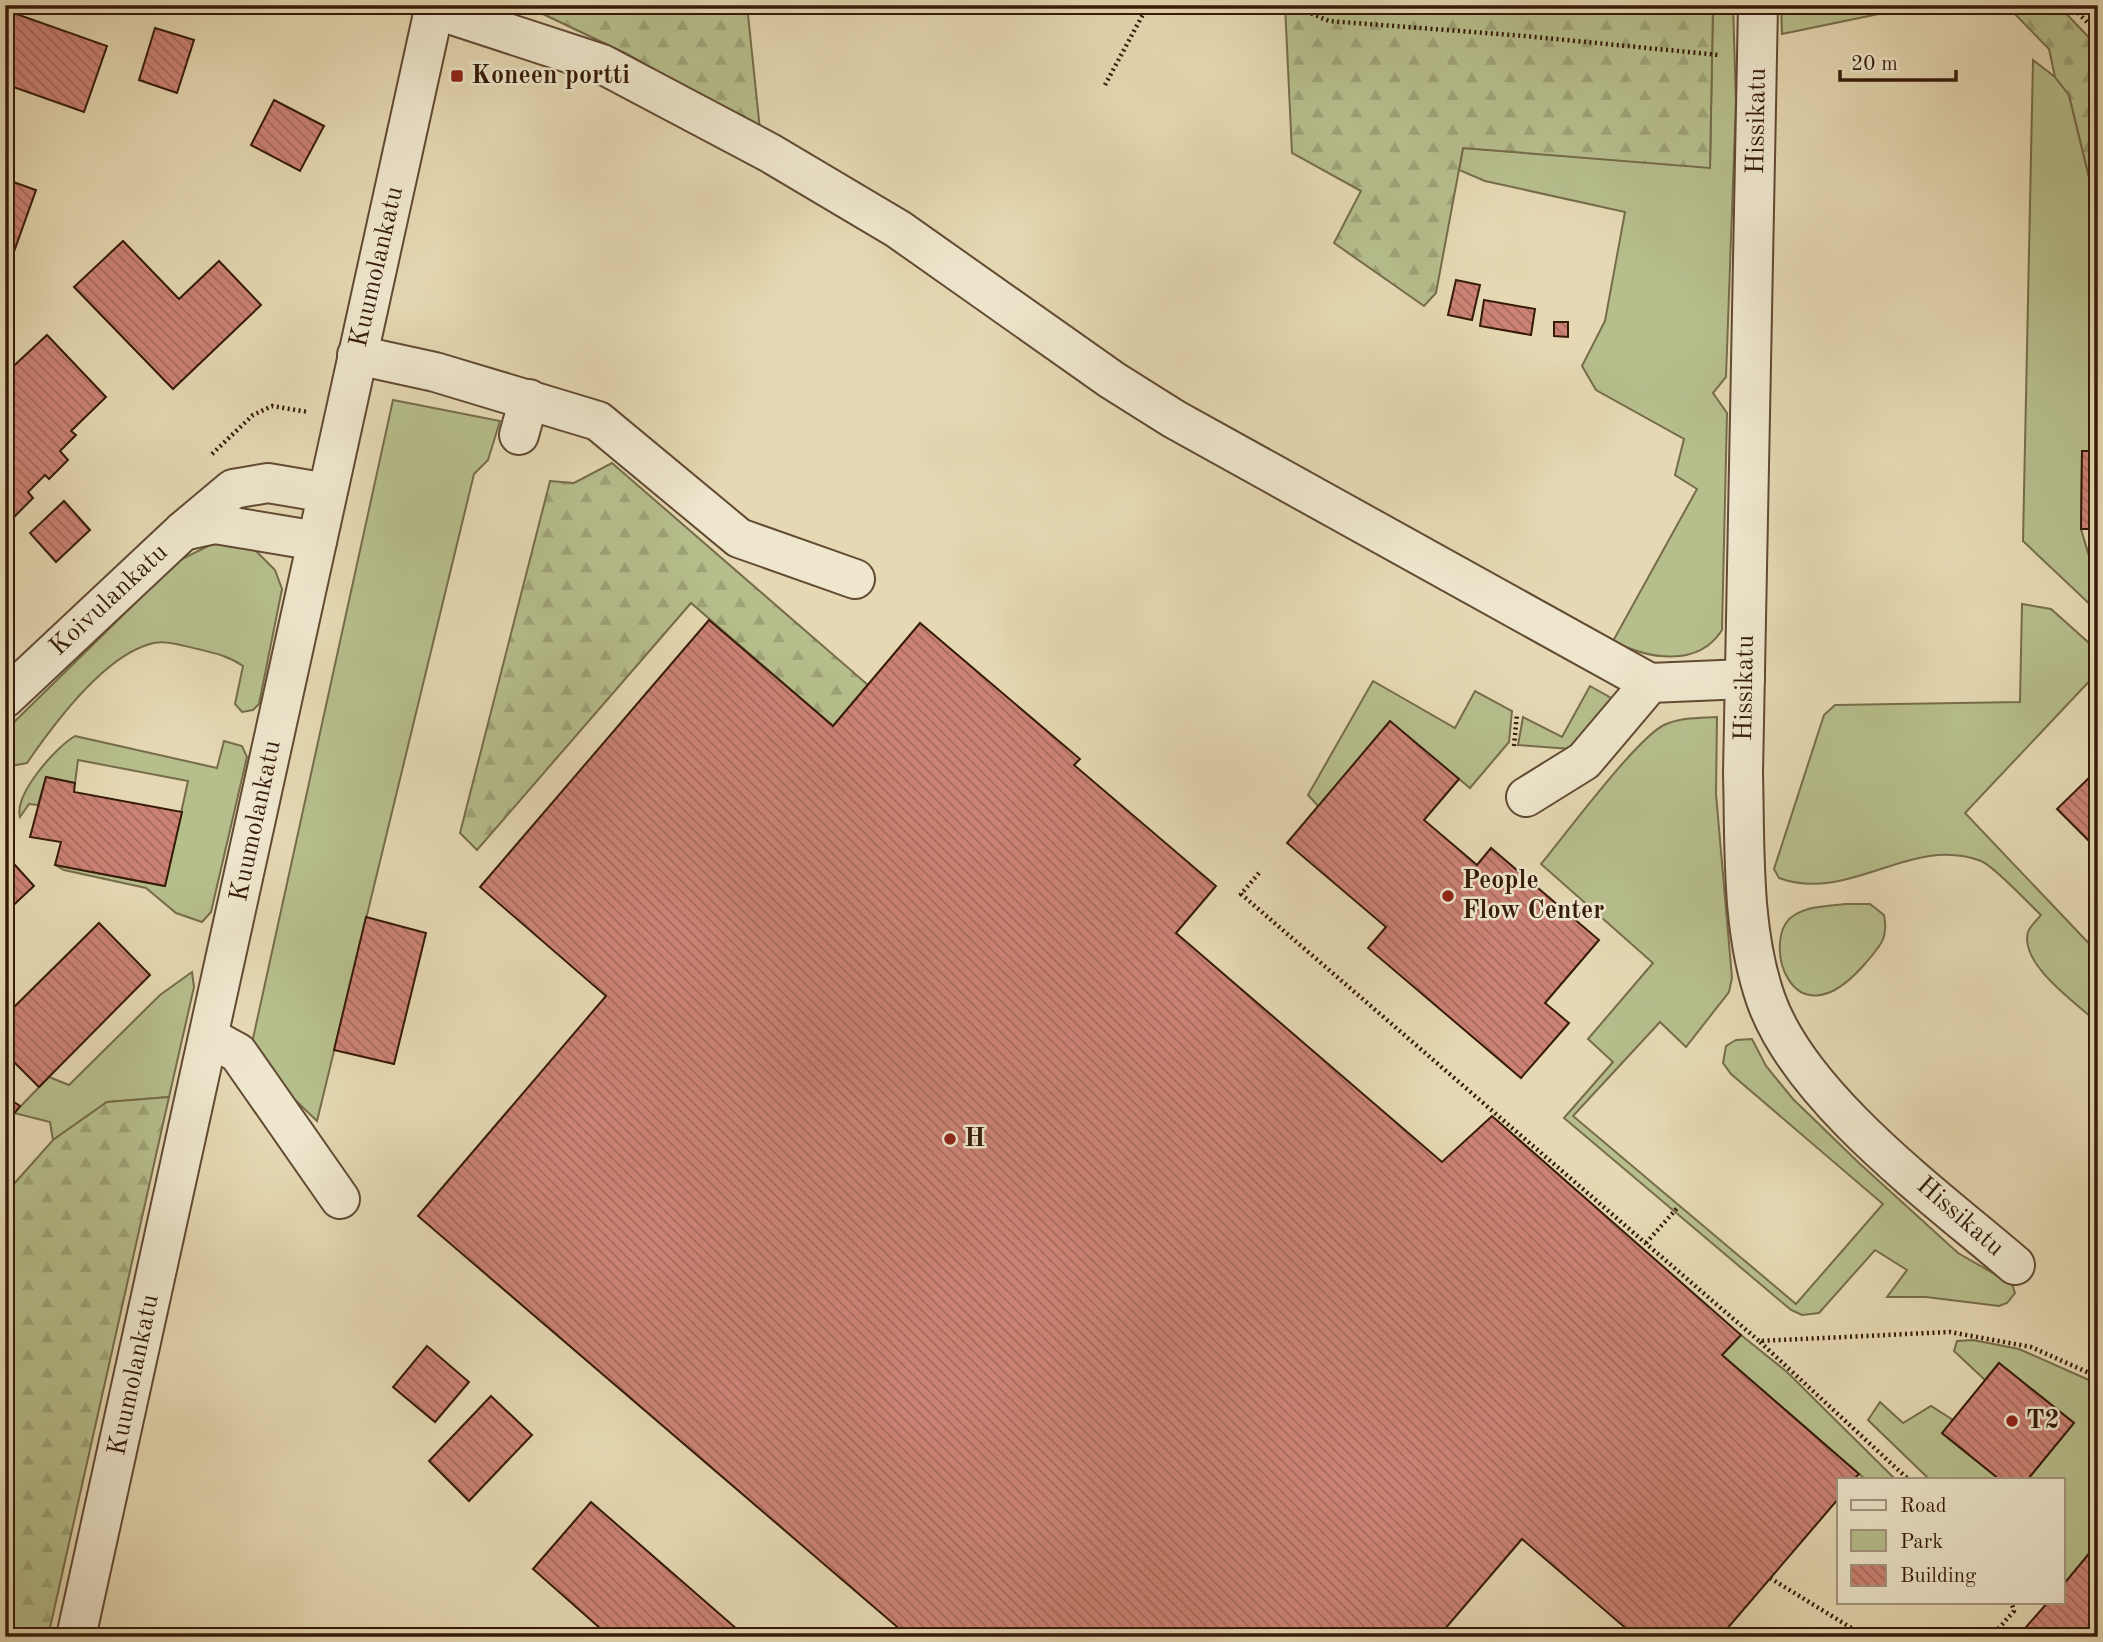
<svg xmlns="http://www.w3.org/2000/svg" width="2103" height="1642" font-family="'Old Standard TT',serif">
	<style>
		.green { fill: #b6be8c; stroke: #766c4a; stroke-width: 2 }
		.forest { fill: url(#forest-firs); stroke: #766c4a; stroke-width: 2 }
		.building { fill: url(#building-back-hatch); stroke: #361b09; stroke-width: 2 }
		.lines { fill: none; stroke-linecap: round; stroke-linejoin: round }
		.minor-casing { stroke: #624a33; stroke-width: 42 }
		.path { stroke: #361b09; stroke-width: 4.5; stroke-dasharray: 2 3.5; stroke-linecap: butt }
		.minor { stroke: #eee6cd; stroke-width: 38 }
		.poi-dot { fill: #8f2418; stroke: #eee6cd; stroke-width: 2.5 }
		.labels { text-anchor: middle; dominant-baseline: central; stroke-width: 5; stroke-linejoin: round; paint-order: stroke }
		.poi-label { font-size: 26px; font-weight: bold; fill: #361b09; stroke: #eee6cd; text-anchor: start }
		.street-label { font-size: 26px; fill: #361b09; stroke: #eee6cd }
	</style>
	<defs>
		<pattern id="forest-firs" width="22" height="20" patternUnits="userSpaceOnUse" patternTransform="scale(1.75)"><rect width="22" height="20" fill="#b6be8c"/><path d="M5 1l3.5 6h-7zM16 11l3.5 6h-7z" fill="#9da377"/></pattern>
		<pattern id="building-back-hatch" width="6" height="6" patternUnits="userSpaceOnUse" patternTransform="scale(1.75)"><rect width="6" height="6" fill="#cc8375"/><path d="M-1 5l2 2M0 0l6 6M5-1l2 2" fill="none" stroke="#a66a5e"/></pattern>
	</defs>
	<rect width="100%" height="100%" fill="#e5d8b2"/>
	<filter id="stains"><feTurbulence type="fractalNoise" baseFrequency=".00286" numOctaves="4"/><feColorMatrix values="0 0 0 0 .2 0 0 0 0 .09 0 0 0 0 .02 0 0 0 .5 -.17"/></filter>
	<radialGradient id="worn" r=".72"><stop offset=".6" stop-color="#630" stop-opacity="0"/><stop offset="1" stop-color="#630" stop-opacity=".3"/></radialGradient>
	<g class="green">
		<path d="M1713 5H1733L1736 101 1726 377 1713 393 1727 413 1722 630C1698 668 1648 659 1613 641L1697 489 1675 475 1684 439 1596 390 1582 366 1605 321 1625 212 1485 181 1459 170 1463 148 1710 167Z"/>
		<polygon points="1781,5 1922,5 1782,34"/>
		<polygon points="2033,60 2055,77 2069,95 2098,214 2098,451 2082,451 2081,529 2098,586 2098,612 2023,541"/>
		<polygon points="393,400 500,421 488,460 474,474 317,1121 268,1074 252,1043"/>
		<path d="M214 543 252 547 275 570 282 589 259 704 253 710 242 712 235 704 243 666C229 656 214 653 198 649 183 646 164 639 150 644 103 657 53 725 27 763L5 767V731L178 561Z"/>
		<path d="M2022 604 2051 609 2098 651V672L1965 813 2098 953V1023C2077 1004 2019 964 2028 932 2030 926 2037 920 2041 915 2028 903 1994 866 1981 861 1911 834 1850 904 1779 878L1774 869 1824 715 1835 705 2020 702Z"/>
		<polygon points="1373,681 1455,728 1475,691 1512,711 1509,742 1470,788 1390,722 1319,807 1308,795"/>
		<polygon points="1590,686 1613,699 1571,749 1518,745 1523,717 1562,737"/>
		<path d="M1717 717 1716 794 1732 978 1729 992 1686 1047 1660 1022 1573 1116 1796 1304 1883 1204 1731 1074 1723 1063 1726 1046 1736 1040 1752 1039 1766 1066 1793 1099 1859 1163 1958 1253 2012 1284 2015 1293 2007 1303 1999 1306 1926 1297H1887L1907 1270 1875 1250 1819 1313 1802 1315 1791 1310 1564 1118 1613 1062 1588 1039 1653 963 1541 864C1565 835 1636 739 1664 725 1681 717 1699 718 1717 717Z"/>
		<path d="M75 736 217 768 224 741 242 746 247 757 211 912 202 922 176 913 146 888 64 870 55 865 165 886 188 781 78 760 75 783 46 777 38 805 29 804 20 817C14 794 56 747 75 736Z"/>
		<path d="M1845 904H1870L1884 915C1889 940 1879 947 1863 966 1791 1047 1760 938 1793 916 1808 906 1827 906 1845 904Z"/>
		<polygon points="192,972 194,987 169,1097 107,1102 53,1140 50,1122 14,1113 49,1077 69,1085 160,995"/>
		<polygon points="1741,1335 1787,1372 1895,1479 1865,1479 1722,1355"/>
		<polygon points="1973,1340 2019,1349 2098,1384 2098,1544 2063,1585 2063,1479 2028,1479 2074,1423 1999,1363 1985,1380 1954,1351 1957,1341"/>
		<polygon points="1880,1402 1903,1423 1931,1406 1953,1420 1943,1434 1999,1479 1929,1479 1868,1420"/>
	</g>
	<g class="forest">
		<polygon points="524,5 747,5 760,130 627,54"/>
		<polygon points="1285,5 1713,5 1710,168 1463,148 1436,293 1424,306 1334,243 1361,191 1292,153"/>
		<polygon points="2006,5 2058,5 2098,47 2098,214 2069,95 2055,77 2049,49"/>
		<polygon points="612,463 868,685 833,726 691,603 477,850 460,833 550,481 574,483"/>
		<polygon points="169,1097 48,1637 5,1637 5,1194 53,1140 107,1102"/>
	</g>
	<g class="building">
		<polygon points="5,10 107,46 84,112 5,84"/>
		<polygon points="155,28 194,40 177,93 139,80"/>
		<polygon points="274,100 324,126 300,171 251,145"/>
		<polygon points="5,179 36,190 11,260 5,258"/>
		<polygon points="123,241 179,299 219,261 261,305 173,389 74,287"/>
		<polygon points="1456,280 1480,285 1472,320 1448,315"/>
		<polygon points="1484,300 1535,309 1531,335 1480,326"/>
		<polygon points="1554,322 1568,322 1568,337 1554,336"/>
		<polygon points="47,335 106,397 71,431 76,435 60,451 68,460 49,479 45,475 28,492 33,498 9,522 5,518 5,374"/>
		<polygon points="2082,451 2098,451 2098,529 2081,529"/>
		<polygon points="64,501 90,530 56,562 30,533"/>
		<polygon points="709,620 833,726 920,623 1080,759 1074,765 1216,886 1176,933 1442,1162 1492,1116 1741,1335 1722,1355 1859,1474 1854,1479 1839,1479 1839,1498 1720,1637 1636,1637 1522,1539 1438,1637 909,1637 418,1216 606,996 480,887"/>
		<polygon points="1390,721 1459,779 1424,820 1477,865 1491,848 1599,940 1545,1003 1569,1023 1521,1078 1368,948 1386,927 1287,843"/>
		<polygon points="2098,769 2098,850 2057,809"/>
		<polygon points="46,777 75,783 74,792 182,812 165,886 55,865 61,842 30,837"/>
		<polygon points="5,854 34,886 5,913"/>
		<polygon points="366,917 426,933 394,1064 334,1050"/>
		<polygon points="99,923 150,975 39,1087 5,1053 5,1016"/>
		<polygon points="5,1096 20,1106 5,1126"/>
		<polygon points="427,1346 469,1382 435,1422 393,1387"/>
		<polygon points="1999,1363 2074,1423 2028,1479 1999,1479 1942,1433"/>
		<polygon points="491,1396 532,1435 469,1501 429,1461"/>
		<polygon points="591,1502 746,1637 610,1637 533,1569"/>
		<polygon points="2096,1545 2098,1637 2022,1637 2019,1635 2048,1602 2063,1602 2063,1585"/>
	</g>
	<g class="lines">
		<g class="minor-casing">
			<g id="minor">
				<path d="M1758 5 1743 773C1745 847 1741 929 1766 1000 1801 1099 1936 1197 2015 1265"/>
				<polyline points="434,9 602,64 770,153 898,229 1112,380 1174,419 1650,683 1745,679"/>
				<polyline points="357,355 435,372 598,421 739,538 855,579"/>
				<polyline points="519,435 529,399"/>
				<polyline points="183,531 215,524 317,541"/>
				<polyline points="5,698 183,531 233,489 268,483 327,493"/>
				<polyline points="1526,797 1584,761 1650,683"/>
				<polyline points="209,1037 238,1053 340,1199"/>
				<polyline points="76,1637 435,5"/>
			</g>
		</g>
		<g class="path">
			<polyline points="1291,5 1329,21 1525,36 1719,55"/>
			<polyline points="2070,5 2098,33"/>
			<polyline points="1105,85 1148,5"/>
			<polyline points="212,454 253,415 272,406 308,412"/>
			<polyline points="1514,746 1517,714"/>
			<polyline points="1259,873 1241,894 1759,1341 1950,1332 2031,1347 2098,1377"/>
			<polyline points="1646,1243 1679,1206"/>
			<polyline points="1760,1342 1908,1479"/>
			<polyline points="1770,1578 1866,1637"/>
			<polyline points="1991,1637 2014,1611 2011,1602"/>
		</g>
		<use href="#minor" class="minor"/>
	</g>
	<g class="poi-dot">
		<rect x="450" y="69" width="14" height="14" rx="3.5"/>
		<circle cx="1448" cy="896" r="7"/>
		<circle cx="950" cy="1139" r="7"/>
		<circle cx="2012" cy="1421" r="7"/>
	</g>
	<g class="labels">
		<g class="poi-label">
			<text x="471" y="76">Koneen portti</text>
			<text x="1462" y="881">People<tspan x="1462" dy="30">Flow Center</tspan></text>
			<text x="964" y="1139">H</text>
			<text x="2026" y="1421">T2</text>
		</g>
		<g class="street-label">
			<text transform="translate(1757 121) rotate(-89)">Hissikatu</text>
			<text transform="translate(377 267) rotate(-77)">Kuumolankatu</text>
			<text transform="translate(109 600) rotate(-43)">Koivulankatu</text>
			<text transform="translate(1745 688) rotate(-89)">Hissikatu</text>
			<text transform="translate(256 821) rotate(-78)">Kuumolankatu</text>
			<text transform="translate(1960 1217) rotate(41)">Hissikatu</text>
			<text transform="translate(134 1375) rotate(-78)">Kuumolankatu</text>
		</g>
	</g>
	<rect width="2103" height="1642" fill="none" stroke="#e5d8b2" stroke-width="28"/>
	<rect x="7" y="7" width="2089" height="1628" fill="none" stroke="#361b09" stroke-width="3.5"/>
	<rect x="14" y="14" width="2075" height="1614" fill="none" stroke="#361b09" stroke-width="2"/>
	<rect x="1837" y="1478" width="228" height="126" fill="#eee6cd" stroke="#a4957f" stroke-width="2"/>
	<rect x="1851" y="1500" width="35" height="10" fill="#eee6cd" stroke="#a4957f" stroke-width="2"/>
	<text x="1900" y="1512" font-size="21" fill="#361b09">Road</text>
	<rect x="1851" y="1530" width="35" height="21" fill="#b6be8c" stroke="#a4957f" stroke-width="2"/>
	<text x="1900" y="1548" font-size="21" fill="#361b09">Park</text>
	<rect x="1851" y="1565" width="35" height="21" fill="url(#building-back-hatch)" stroke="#a4957f" stroke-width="2"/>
	<text x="1900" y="1582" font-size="21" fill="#361b09">Building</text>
	<path d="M1840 70v10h116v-10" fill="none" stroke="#361b09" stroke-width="3.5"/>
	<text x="1851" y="70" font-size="21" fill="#361b09" stroke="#eee6cd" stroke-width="5" paint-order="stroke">20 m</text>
	<rect width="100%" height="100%" filter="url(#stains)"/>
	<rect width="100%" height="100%" fill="url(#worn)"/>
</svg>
